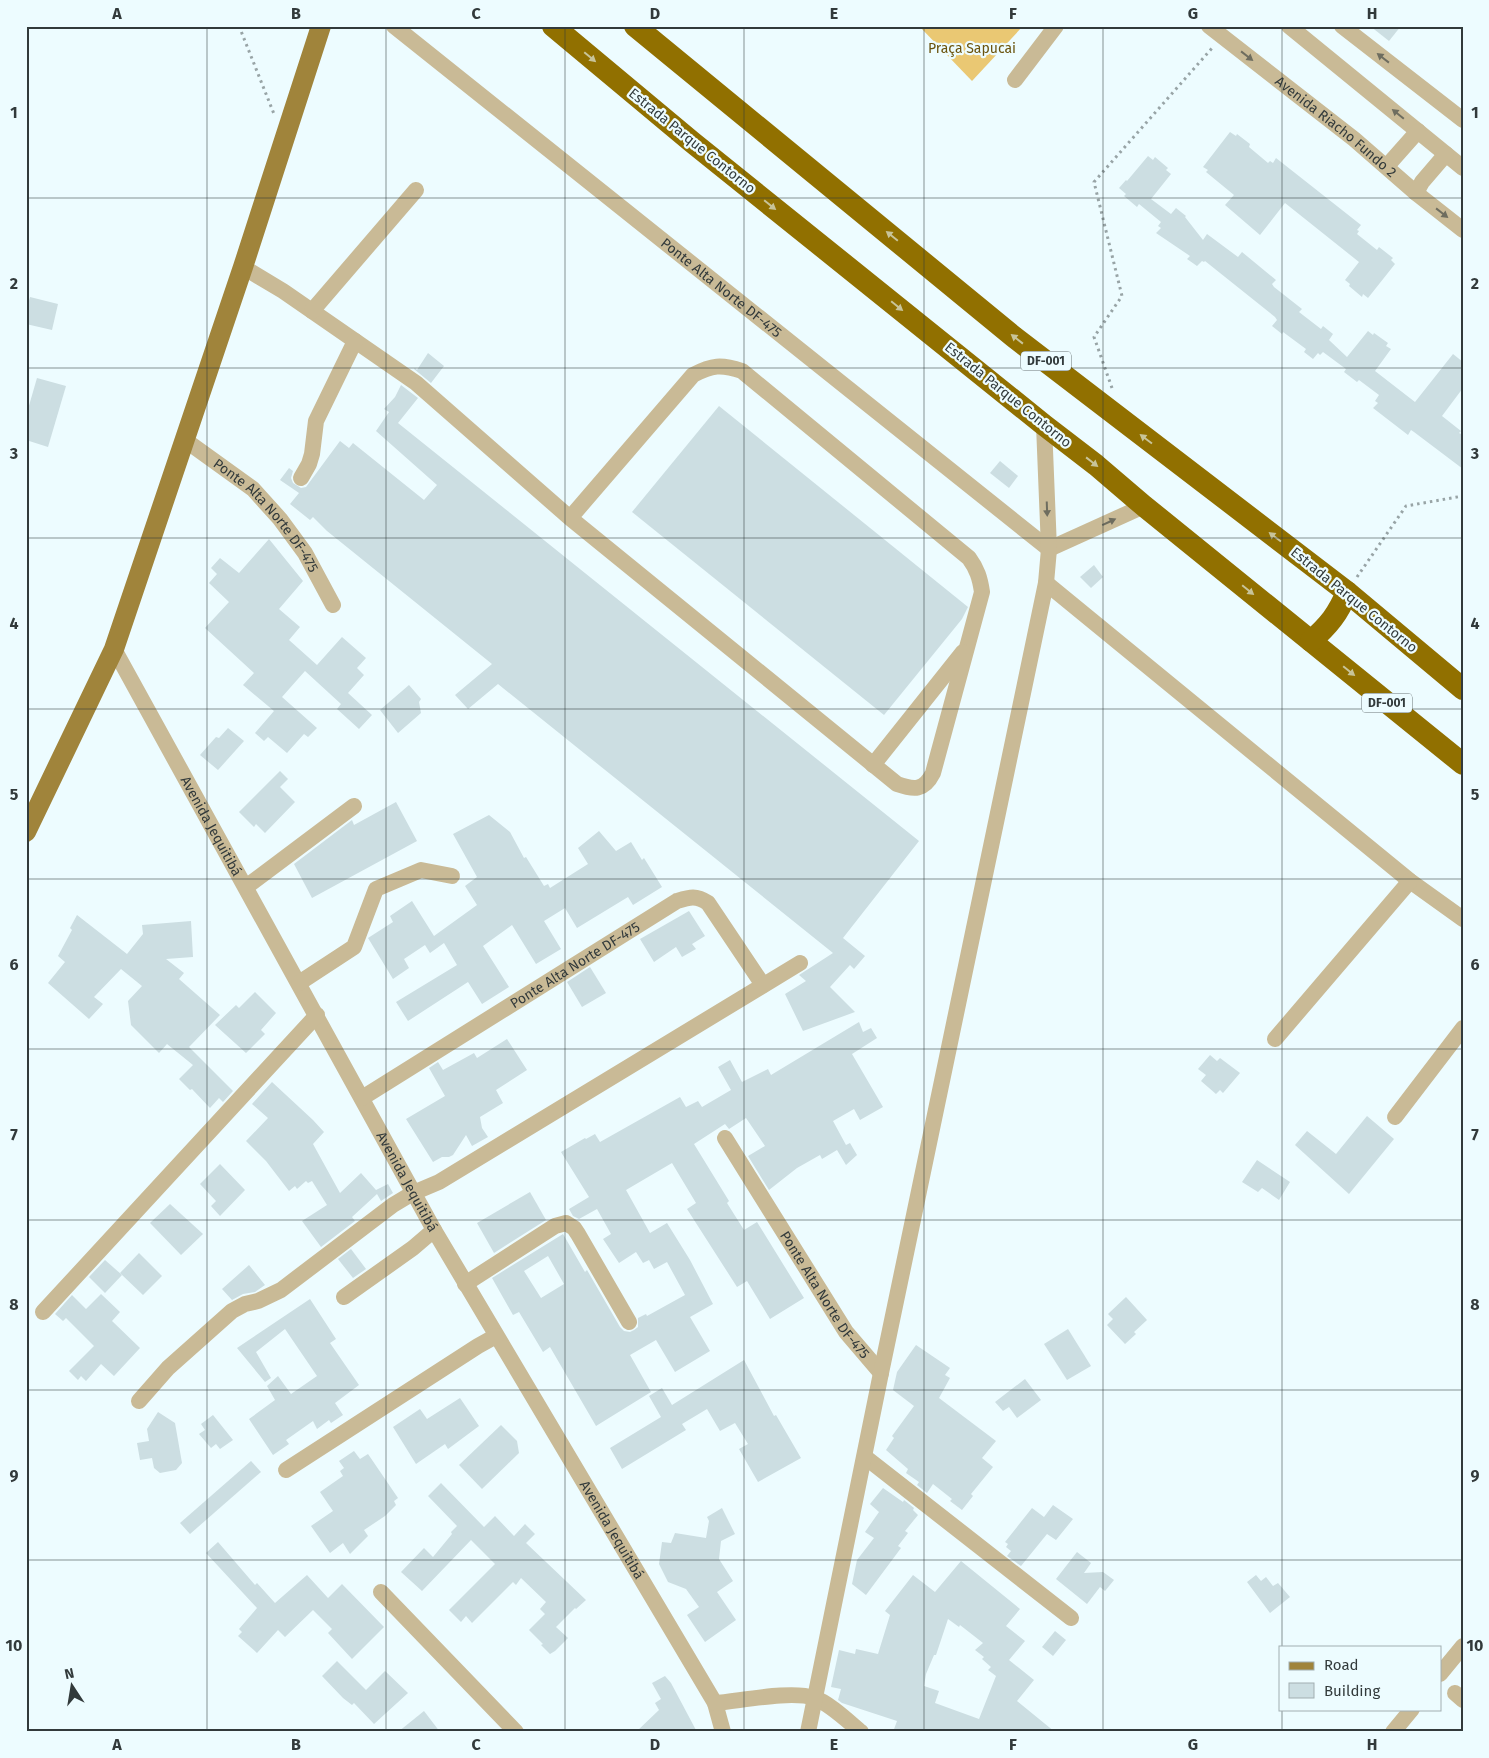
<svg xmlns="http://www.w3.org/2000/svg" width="1489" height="1758" font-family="'Fira Sans',sans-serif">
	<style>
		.green { fill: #eac873 }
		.building { fill: #ccdee2; fill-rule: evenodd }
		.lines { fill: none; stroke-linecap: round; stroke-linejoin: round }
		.path { stroke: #98a4a6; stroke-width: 3; stroke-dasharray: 2.5 4; stroke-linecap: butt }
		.minor { stroke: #c9ba96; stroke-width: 16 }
		.major { stroke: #a0843b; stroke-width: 20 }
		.highway { stroke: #917000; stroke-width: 22 }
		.oneway { fill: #6e6d5f }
		.oneway2 { fill: #c8c499 }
		.grid { fill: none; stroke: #323a3b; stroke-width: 1; stroke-opacity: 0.55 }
		.labels { text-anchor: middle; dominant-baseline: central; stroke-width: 4.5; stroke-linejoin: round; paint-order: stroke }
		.shield { fill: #edfcff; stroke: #6a7476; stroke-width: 1 }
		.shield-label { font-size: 12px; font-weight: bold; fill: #323a3b }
		.park-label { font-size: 14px; fill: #6a530d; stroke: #edfcff }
		.street-label { font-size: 14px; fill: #323a3b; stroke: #edfcff }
		.neatline { fill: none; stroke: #323a3b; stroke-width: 2 }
		.grid-label { font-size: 16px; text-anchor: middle; font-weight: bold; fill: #323a3b }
	</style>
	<rect width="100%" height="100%" fill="#edfcff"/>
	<polygon class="green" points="919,26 1023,26 972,81"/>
	<g class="building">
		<polygon points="1370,26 1401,26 1389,41"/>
		<polygon points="1230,132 1236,136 1237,134 1250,144 1249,147 1268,163 1270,161 1273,163 1276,158 1361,225 1357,230 1359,231 1357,234 1377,250 1379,247 1393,258 1391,260 1395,264 1368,298 1363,294 1362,297 1349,286 1350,284 1345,280 1359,262 1285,203 1260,235 1225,205 1234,195 1206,172 1208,170 1203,167"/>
		<polygon points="1148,156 1153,160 1155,157 1168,168 1166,170 1171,174 1151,199 1171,214 1176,208 1186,216 1185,217 1203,240 1207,234 1238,257 1242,252 1265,271 1276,280 1272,284 1274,287 1302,309 1299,312 1321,329 1323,326 1333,334 1329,340 1347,357 1368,331 1373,335 1374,333 1388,343 1386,346 1391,349 1375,371 1415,402 1453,354 1463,362 1463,388 1442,416 1461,431 1459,433 1463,435 1463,469 1414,432 1411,430 1408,435 1373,408 1378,403 1375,401 1379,395 1359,380 1357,382 1344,372 1346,369 1323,352 1320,355 1318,353 1313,359 1304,352 1306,349 1283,332 1282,334 1272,326 1277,320 1275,317 1205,261 1204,262 1202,261 1197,266 1187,259 1190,256 1156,233 1161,228 1158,226 1161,222 1139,204 1137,207 1124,196 1126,194 1119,188 1126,180 1127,181"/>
		<polygon points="30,297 58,304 52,330 26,324 26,312"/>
		<polygon points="428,353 444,366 431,383 414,369 415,368 417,370"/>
		<polygon points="37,378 66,386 48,447 26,440 26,416"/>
		<polygon points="401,385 418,398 398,423 919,841 843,938 865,956 854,969 850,965 830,987 855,1012 803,1031 785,994 806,981 799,975 833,953 498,684 468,709 455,695 492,664 327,531 313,517 310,520 290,504 299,493 280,480 289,468 293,471 291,478 293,483 301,488 306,487 340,441 349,448 353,443 424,500 437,485 376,431 389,412 384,409 395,397"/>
		<polygon points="719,406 968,607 962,619 884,715 632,512"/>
		<polygon points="1000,461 1018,476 1009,488 990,473"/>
		<polygon points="269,539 303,581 279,609 300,627 289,640 317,665 342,637 366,658 357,668 364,675 348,693 372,715 359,729 337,709 341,704 305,671 282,697 317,728 308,737 304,734 287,753 268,737 264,741 255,733 274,711 243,685 254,673 205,628 229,602 209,583 217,574 211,568 220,558 239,573"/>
		<polygon points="1094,565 1103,577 1091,588 1080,577"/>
		<polygon points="409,685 421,699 419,702 421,713 398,733 380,710"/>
		<polygon points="228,728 244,741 218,770 200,755 216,737 219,738"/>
		<polygon points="280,771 288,779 280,787 295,802 265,833 256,824 254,827 239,812"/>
		<polygon points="396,802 417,841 312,898 294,864 352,820 354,825"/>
		<polygon points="489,815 510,832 524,858 526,857 544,886 548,884 550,888 588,864 578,848 599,831 616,851 631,842 642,860 644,858 662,887 633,905 628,897 577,928 565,908 544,921 561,949 536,964 512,925 483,946 509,987 482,1004 468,982 408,1021 396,1002 457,965 444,943 430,953 425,945 404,959 409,968 393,979 368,938 393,922 390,916 412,901 434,936 477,905 465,886 477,877 453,834"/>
		<polygon points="689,911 705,936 692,944 696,949 682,957 676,947 654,962 640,939"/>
		<polygon points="77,915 127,954 143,934 142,925 191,921 193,957 166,959 184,973 179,979 220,1015 189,1047 233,1091 223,1102 219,1098 210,1108 192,1089 190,1090 179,1079 193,1065 167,1044 159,1053 131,1025 128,1001 142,986 121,969 94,997 103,1004 89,1019 48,983 65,962 58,956 72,930 70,928"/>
		<polygon points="590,967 606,993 582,1007 567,982"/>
		<polygon points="255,992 276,1013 261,1030 265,1034 246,1053 215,1025 236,1005 239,1008"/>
		<path d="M859 1022 863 1032 871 1028 877 1038 852 1054 883 1107 860 1120 854 1109 833 1121 846 1145 850 1143 857 1155 846 1165 837 1150 822 1159 820 1155 797 1168 769 1190 748 1156 765 1146 746 1118 729 1129 725 1124 694 1144 729 1201 727 1203 744 1230 757 1222 804 1298 770 1319 747 1281 737 1287 687 1209 696 1203 672 1163 626 1190 650 1233 667 1223 690 1260 713 1304 690 1317 710 1351 675 1372 656 1340 630 1355 651 1392 596 1426 550 1347 543 1352 519 1312 513 1315 492 1278 563 1234 585 1272 587 1270 620 1327 624 1331 630 1332 634 1330 638 1327V1318L646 1314 647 1316 685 1295 667 1262 654 1269 649 1260 643 1263 636 1252 619 1263 603 1239 611 1234 597 1209 579 1219 573 1216 569 1209 589 1197 561 1152 585 1138 586 1139 595 1134 600 1142 680 1097 686 1107 698 1101 702 1107 731 1090 718 1067 730 1060 742 1082 768 1069 771 1075ZM548 1256 564 1284 541 1298 524 1271Z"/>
		<polygon points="507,1039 527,1070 496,1090 503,1103 480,1117 482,1128 488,1137 472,1146 466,1135 453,1155 449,1157 442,1157 433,1162 406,1119 445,1096 429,1068 438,1062 443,1070 474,1053 477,1058"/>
		<polygon points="1210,1055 1217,1061 1220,1058 1240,1073 1223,1093 1220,1090 1216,1094 1201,1081 1206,1075 1198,1069"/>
		<polygon points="272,1082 313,1120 324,1132 313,1144 340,1193 361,1173 376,1190 388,1184 393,1193 381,1201 377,1194 352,1217 355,1221 321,1247 302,1221 327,1205 312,1181 308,1183 306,1181 297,1189 295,1186 289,1191 266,1161 246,1141 268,1118 252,1104"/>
		<polygon points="1367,1116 1394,1139 1349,1194 1295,1145 1307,1131 1336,1154"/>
		<polygon points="1257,1160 1290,1182 1279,1200 1262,1188 1258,1192 1242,1182"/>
		<polygon points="220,1164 245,1190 220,1216 211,1206 216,1201 200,1184"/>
		<polygon points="530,1192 546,1220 494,1253 477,1223"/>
		<polygon points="170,1204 203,1234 181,1255 150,1223"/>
		<polygon points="351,1249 366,1269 353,1278 338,1259"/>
		<polygon points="139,1253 162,1276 143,1295 120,1273"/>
		<polygon points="105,1260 122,1275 105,1293 89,1277"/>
		<polygon points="249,1265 265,1285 255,1292 243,1294 232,1300 222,1289"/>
		<polygon points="101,1294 120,1312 112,1321 140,1348 114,1376 101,1364 86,1381 81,1376 78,1380 69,1371 94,1346 66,1318 63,1321 55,1314 72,1295 86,1309"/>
		<polygon points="1126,1297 1147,1320 1134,1332 1136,1334 1125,1344 1107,1325 1113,1319 1108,1314"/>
		<polygon points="310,1299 336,1339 330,1343 359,1385 335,1403 343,1415 331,1423 329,1420 317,1429 313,1421 286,1440 289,1444 273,1455 249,1419 275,1400 267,1386 278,1376 291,1394 317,1376 285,1329 256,1352 271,1378 265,1382 237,1348"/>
		<polygon points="1068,1329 1091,1366 1067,1380 1044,1344"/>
		<polygon points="916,1345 950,1368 945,1375 950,1378 939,1398 996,1441 982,1458 993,1467 971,1494 973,1496 962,1510 950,1501 952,1499 933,1484 927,1493 917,1485 919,1482 906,1473 908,1469 886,1450 894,1438 892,1436 914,1406 893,1390 897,1372"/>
		<polygon points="744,1360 774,1416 776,1415 801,1458 758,1482 739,1449 748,1444 735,1423 720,1431 707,1409 682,1424 686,1430 622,1469 610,1448 661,1417 649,1396 662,1388 672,1405"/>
		<polygon points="1025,1379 1041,1400 1017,1418 1009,1407 1003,1411 995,1402"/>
		<polygon points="460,1398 479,1426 448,1449 445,1444 416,1464 393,1427 420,1409 427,1419"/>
		<polygon points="158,1412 175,1423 182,1463 176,1470 160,1473 154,1468 152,1458 140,1460 137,1443 149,1441 147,1429"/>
		<polygon points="213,1415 233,1440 220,1449 216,1444 211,1448 199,1434 205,1430 201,1424"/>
		<polygon points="501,1425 517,1441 519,1453 482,1489 459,1465"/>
		<polygon points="354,1451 360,1459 368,1454 398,1498 394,1501 396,1505 385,1516 364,1530 368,1536 350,1554 343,1543 330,1553 311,1526 333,1511 320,1492 343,1476 340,1471 344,1468 339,1461"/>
		<polygon points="251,1461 261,1472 190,1534 180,1523"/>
		<polygon points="441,1483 484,1527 495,1516 514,1536 525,1524 535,1534 526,1543 586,1600 576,1609 575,1608 556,1627 568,1638 555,1651 550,1654 541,1645 543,1644 529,1630 545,1614 540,1609 546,1602 521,1578 516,1585 513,1582 472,1623 466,1616 461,1622 449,1610 495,1564 471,1540 422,1591 401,1572 424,1548 433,1557 452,1534 451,1532 457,1526 428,1496"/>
		<polygon points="883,1488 903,1502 904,1500 914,1508 913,1510 918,1515 905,1531 908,1533 898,1546 901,1548 866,1595 852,1584 857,1560 874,1538 865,1532 879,1512 870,1504"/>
		<polygon points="1053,1505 1073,1519 1056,1540 1047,1534 1021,1566 1007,1556 1011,1551 1006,1547 1008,1544 1005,1542 1032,1508 1044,1517"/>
		<polygon points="722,1508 735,1534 721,1541 719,1559 733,1581 717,1592 736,1620 705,1642 687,1615 699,1607 686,1589 668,1582 659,1564 662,1542 671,1543 675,1533 706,1538 709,1521 707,1517"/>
		<polygon points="218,1542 255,1585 257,1583 275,1603 307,1575 328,1598 342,1584 384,1627 352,1659 328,1633 332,1629 313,1610 285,1637 278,1630 257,1653 238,1636 242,1632 239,1629 257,1608 206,1553"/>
		<polygon points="1077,1552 1091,1563 1084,1573 1103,1572 1114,1580 1105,1591 1100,1587 1087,1604 1056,1579"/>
		<path d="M961 1561 1020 1609 1006 1626 1025 1641 1009 1660 1034 1680 1017 1701 1055 1732H893L897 1721 842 1703 838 1700 841 1689 831 1687 839 1650 855 1654 856 1649 878 1654 890 1615 885 1611 913 1575 935 1592ZM948 1619 959 1627 960 1625 983 1643 975 1650 984 1657 982 1659 991 1667 988 1670 996 1676 979 1719 935 1703 939 1691 924 1686 926 1674 934 1655H936Z"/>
		<polygon points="1256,1575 1261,1581 1266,1577 1273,1586 1278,1583 1290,1597 1270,1613 1247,1582"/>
		<polygon points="1055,1631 1066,1640 1053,1656 1042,1647"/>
		<polygon points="337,1661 366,1690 385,1671 408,1693 374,1724 354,1703 352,1705 343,1698 322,1676"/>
		<polygon points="665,1676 671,1683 697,1732 636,1732 659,1710 655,1703 661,1699 652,1683"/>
		<polygon points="424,1711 440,1732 398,1732"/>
	</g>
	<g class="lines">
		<g class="path">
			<polyline points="239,26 274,114"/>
			<polyline points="1112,388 1094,337 1122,296 1094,182 1213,47"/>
			<polyline points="1357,577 1406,506 1463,496"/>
		</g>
		<g class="minor">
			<path id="s1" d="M394 26 1049 549"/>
			<path id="s2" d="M1209 26 1354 139 1416 193 1463 230"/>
			<polyline points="1289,26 1463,168"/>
			<polyline points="1342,26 1463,120"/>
			<polyline points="1015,80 1056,26"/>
			<polyline points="1387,166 1418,131"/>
			<polyline points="1416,193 1422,182 1446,154"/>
			<path d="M243 267 283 291 416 383 570 518 897 784C914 790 924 791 933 773L982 592C980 578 977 569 969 558L742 371C721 364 712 365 693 375L570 518"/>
			<polyline points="312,311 416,190"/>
			<path id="s3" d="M185 440 253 489 280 519 305 553 333 605"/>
			<polyline points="301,478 309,464 312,454 316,421 355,341"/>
			<polyline points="1049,549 1144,506"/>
			<polyline points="1046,583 1410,881 1463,919"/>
			<path id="s4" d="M114 649 434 1230 715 1703 723 1732"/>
			<polyline points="873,765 963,652"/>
			<polyline points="246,887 354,806"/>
			<polyline points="299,983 354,947 376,889 421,870 452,876"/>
			<polyline points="1275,1039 1410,881"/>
			<path id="s5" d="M362 1098 677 901C690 897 696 895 708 903L763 985"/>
			<polyline points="1395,1117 1463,1028"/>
			<path id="s6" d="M725 1138 846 1332 881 1373"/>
			<polyline points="465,1284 555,1226 566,1223 574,1228 578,1234 629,1322"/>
			<polyline points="344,1297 413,1248 434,1230"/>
			<polyline points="43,1312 317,1015"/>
			<polyline points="139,1401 168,1368 232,1311 245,1304 258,1301 281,1290 393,1205 413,1193 439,1182 800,963"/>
			<polyline points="865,1457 1071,1618"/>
			<polyline points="286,1470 478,1346 496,1336"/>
			<polyline points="381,1592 516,1732"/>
			<polyline points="1440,1674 1463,1646"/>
			<polyline points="1455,1693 1463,1700"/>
			<path d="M715 1703C740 1701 792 1690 814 1698 828 1702 849 1722 861 1732"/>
			<polyline points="808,1732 881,1373 1046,583 1049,549 1044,425"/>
			<polyline points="1393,1732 1412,1709"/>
		</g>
		<polyline class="major" points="26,832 114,649 243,267 321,26"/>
		<g class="highway">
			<polyline points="553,26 692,142 1044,425 1096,465 1144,506 1463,764"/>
			<polyline points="635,26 1014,337 1347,592 1463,689"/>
			<path d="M1311 641C1329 625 1338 614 1347 592"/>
		</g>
	</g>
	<defs><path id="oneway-solid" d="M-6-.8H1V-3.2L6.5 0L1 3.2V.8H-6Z" transform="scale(1.25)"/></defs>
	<g class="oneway">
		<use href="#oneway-solid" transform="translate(1247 56) rotate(38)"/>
		<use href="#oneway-solid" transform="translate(1383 58) rotate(-142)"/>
		<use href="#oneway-solid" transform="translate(1398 114) rotate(-141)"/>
		<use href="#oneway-solid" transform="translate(1442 213) rotate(38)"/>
		<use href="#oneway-solid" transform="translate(1047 509) rotate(88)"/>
		<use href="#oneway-solid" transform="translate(1109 522) rotate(-25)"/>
	</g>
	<g class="oneway2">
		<use href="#oneway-solid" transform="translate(590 57) rotate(40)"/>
		<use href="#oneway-solid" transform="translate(770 205) rotate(39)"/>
		<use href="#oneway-solid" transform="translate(892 236) rotate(-141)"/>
		<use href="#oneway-solid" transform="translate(897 306) rotate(39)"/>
		<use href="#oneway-solid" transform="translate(1017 339) rotate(-142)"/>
		<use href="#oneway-solid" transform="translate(1146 439) rotate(-143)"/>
		<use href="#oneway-solid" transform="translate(1092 462) rotate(38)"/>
		<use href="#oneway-solid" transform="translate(1275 537) rotate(-143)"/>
		<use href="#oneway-solid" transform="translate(1248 590) rotate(39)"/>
		<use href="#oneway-solid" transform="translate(1349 671) rotate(39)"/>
	</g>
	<path class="grid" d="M207 26V1732M386 26V1732M565 26V1732M744 26V1732M924 26V1732M1103 26V1732M1282 26V1647M26 198H1463M26 368H1463M26 538H1463M26 709H1463M26 879H1463M26 1049H1463M26 1220H1463M26 1390H1463M26 1560H1463M1282 1709V1732"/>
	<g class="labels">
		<g class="shield">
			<rect x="1021" y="351.5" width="50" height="19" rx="4"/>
			<rect x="1362" y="693.5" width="50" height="19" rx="4"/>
		</g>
		<g class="shield-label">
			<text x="1046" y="361">DF-001</text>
			<text x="1387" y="703">DF-001</text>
		</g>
		<g class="park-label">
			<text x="972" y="48">Praça Sapucai</text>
		</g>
		<g class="street-label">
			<text stroke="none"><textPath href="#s2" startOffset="162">Avenida Riacho Fundo 2</textPath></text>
			<text transform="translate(692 141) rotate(39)">Estrada Parque Contorno</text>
			<text stroke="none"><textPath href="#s1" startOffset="419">Ponte Alta Norte DF-475</textPath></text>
			<text transform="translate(1008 395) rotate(39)">Estrada Parque Contorno</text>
			<text stroke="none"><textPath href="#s3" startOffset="112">Ponte Alta Norte DF-475</textPath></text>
			<text transform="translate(1354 600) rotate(39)">Estrada Parque Contorno</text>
			<text stroke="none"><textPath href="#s4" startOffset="202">Avenida Jequitibá</textPath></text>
			<text stroke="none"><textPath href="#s5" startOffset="251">Ponte Alta Norte DF-475</textPath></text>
			<text stroke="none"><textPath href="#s4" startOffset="608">Avenida Jequitibá</textPath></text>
			<text stroke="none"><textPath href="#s6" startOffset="186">Ponte Alta Norte DF-475</textPath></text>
			<text stroke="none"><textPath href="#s4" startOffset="1012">Avenida Jequitibá</textPath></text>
		</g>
	</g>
	<rect width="1489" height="1758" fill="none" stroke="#edfcff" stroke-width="55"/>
	<rect x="1279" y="1646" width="162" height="65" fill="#edfcff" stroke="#a2aeb1"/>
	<rect x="1289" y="1662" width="25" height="8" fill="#a0843b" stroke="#a2aeb1"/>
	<text x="1324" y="1670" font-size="15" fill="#323a3b">Road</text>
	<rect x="1289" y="1683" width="25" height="15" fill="#ccdee2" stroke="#a2aeb1"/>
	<text x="1324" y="1696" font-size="15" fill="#323a3b">Building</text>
	<g transform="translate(72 1686) rotate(348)" stroke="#edfcff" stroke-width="4" paint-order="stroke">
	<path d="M0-4L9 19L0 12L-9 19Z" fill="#323a3b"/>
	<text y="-8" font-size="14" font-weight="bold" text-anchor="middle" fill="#323a3b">N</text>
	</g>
	<rect x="28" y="28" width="1434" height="1702" class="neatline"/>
	<g class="grid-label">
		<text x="117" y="19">A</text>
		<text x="296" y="19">B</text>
		<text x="476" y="19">C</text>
		<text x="655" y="19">D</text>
		<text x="834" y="19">E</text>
		<text x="1013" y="19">F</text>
		<text x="1193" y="19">G</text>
		<text x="1372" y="19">H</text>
		<text x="14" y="118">1</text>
		<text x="1475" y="118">1</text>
		<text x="14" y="289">2</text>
		<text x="1475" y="289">2</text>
		<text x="14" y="459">3</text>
		<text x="1475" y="459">3</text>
		<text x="14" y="629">4</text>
		<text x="1475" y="629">4</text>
		<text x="14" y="800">5</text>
		<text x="1475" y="800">5</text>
		<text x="14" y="970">6</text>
		<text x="1475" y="970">6</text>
		<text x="14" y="1140">7</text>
		<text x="1475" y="1140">7</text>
		<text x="14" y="1310">8</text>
		<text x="1475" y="1310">8</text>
		<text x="14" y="1481">9</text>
		<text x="1475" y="1481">9</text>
		<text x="14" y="1651">10</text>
		<text x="1475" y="1651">10</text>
		<text x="117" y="1750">A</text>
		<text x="296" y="1750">B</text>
		<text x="476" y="1750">C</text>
		<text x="655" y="1750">D</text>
		<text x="834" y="1750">E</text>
		<text x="1013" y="1750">F</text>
		<text x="1193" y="1750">G</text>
		<text x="1372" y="1750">H</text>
	</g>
</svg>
